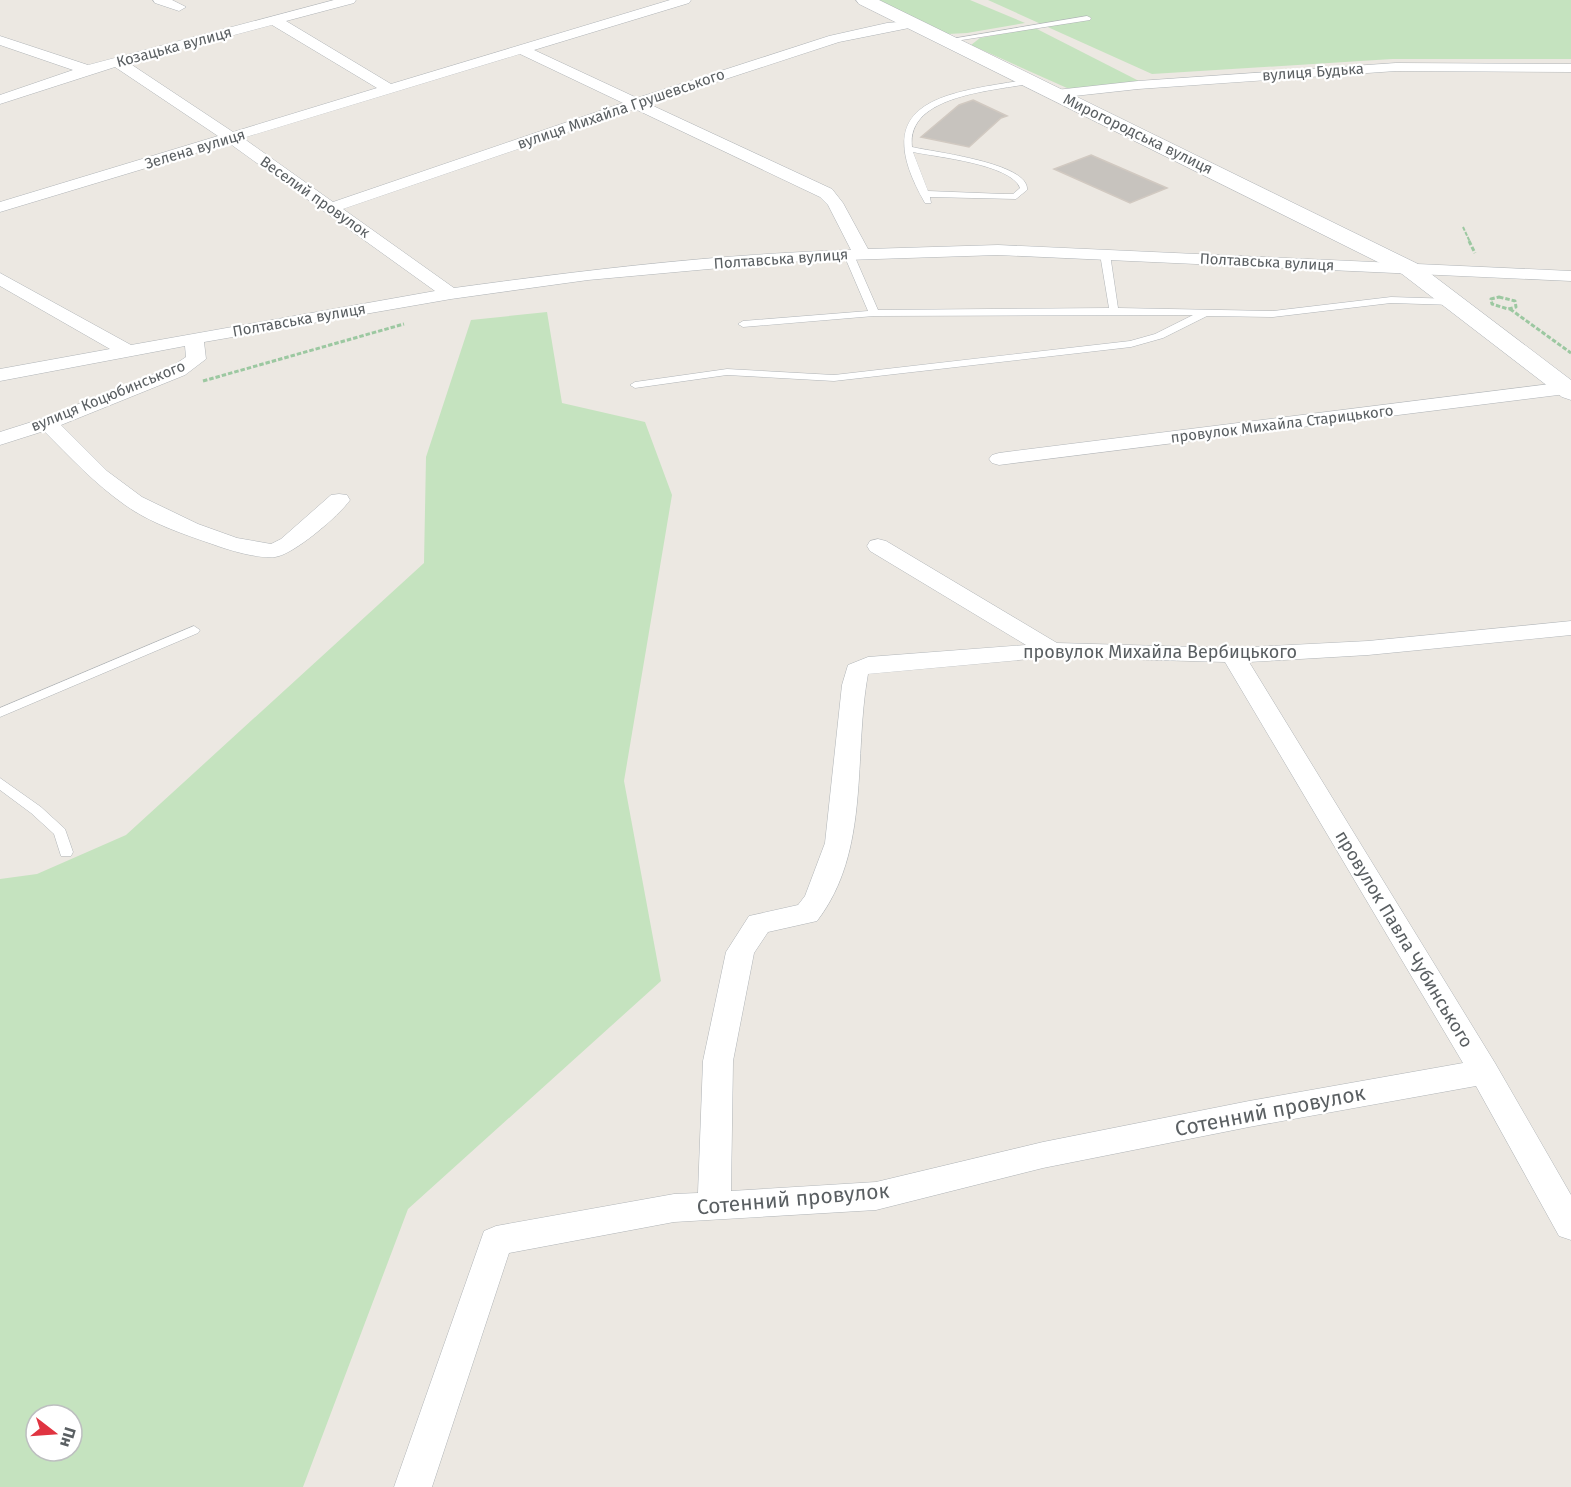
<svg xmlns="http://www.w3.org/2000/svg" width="1571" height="1487" font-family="'Fira Sans',sans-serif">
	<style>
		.green { fill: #c5e3bf; fill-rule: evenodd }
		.building { fill: #c7c3be; stroke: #d1c9c1; stroke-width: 1.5 }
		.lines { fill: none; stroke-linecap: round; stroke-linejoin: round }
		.lane-casing { stroke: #b0b4b7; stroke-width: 1 }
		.street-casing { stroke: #b0b4b7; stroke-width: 1 }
		.secondary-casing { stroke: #afb3b7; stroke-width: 1 }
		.path-far1 { stroke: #9cc8a1; stroke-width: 2; stroke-dasharray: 4 1.5; stroke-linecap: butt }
		.path { stroke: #9cc8a1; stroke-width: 3; stroke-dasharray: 4.5 2; stroke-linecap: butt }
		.lane { fill: #fff; fill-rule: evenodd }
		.street { fill: #fff; fill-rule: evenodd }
		.secondary { fill: #fff; fill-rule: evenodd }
		.labels { text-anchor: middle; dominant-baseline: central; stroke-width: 4.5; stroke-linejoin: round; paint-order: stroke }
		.far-street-label { font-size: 15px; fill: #5a5f62; stroke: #fff }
		.street-label { font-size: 18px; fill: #5a5f62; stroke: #fff }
		.near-street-label { font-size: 21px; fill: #5a5f62; stroke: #fff }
	</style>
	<rect width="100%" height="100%" fill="#ece8e2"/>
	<g class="green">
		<polygon points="875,0 970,0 1025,23 967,33 948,34"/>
		<polygon points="988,0 1571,0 1571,59 1392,59 1152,74"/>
		<polygon points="1035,28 1139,81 1077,89 1067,88 971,45 980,38"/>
		<path d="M547 312 562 403 645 422 672 495 624 781 661 981 408 1209 303 1487H0V879L37 874 126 835 424 563 426 457 471 320ZM36 1415H72V1451H36Z"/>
	</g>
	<g class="building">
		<polygon points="973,100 1007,116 1001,118 969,147 921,137 959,105"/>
		<polygon points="1091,155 1167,188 1130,203 1054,169"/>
	</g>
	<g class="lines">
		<g class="lane-casing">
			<g id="lane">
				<polygon points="1087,16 1091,18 1090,20 949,42 945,40"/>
				<path d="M1030 79 1034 81 1033 83C996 91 906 94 912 147 933 152 1030 163 1027 190L1016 199 930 197 931 203H925C864 97 949 93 1030 79ZM913 152C936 157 1011 164 1020 188L1013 194H1004L928 191Z"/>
				<polygon points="1105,251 1110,254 1118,308 1273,311 1391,297 1454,299 1459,302 1454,305 1391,303 1273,317 1207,316 1163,338 1131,347 834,381 727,375 635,388 630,385 635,382 727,369 834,375 1130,341 1155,334 1193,315 874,316 743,327 738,324 743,321 868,311 844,255 849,252 854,255 878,310 1109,308 1100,254"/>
				<polygon points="194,626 200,630 198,633 0,717 0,708"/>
				<polygon points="0,778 41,807 65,829 73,852 71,856 61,856 54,834 31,813 0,790"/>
			</g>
		</g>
		<g class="street-casing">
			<g id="street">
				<polygon points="153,0 172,0 186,7 179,11 155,3"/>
				<path d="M334 0H356L354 3 286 21 391 84 670 0H691L689 3 534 50 637 98 829 36 887 23 919 20 921 23 919 26 839 42 649 104 832 189 843 203 868 249 998 245 1571 271V281L998 255 786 262 588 280 451 299 204 342 206 359 185 375 61 425 107 471 142 497 198 524 237 538 271 544 281 539 331 495 339 494 347 495 350 500C339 516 293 555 275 557 258 559 228 550 212 544 183 534 150 523 125 505 95 484 70 457 44 431L0 445V432L41 419 171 367 186 357 185 346 0 381V369L110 349 0 286V273L131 345 435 291 229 143 0 212V202L218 136 115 67 0 104V95L73 70 0 45V36L88 65ZM272 25 377 88 233 132 129 63ZM520 54 623 103 333 202 243 138ZM635 109 820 197 828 205 851 250C718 254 586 270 454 288L343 209Z"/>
				<polygon points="1396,63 1571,64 1571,72 1396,71 1138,89 1056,98 1049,94 1056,90 1138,81"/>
				<polygon points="1566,382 1571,383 1571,393 1566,394 999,465 992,463 989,459 992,455 999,453"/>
				<path d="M878 539 886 541 1057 643 1233 648 1368 641 1571 621V635L1368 655 1249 662 1495 1063 1571 1195V1240L1559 1236 1476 1086 1249 1127 1043 1168 876 1210 674 1222 509 1253 432 1487H394L484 1231 496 1226 674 1194 698 1193 703 1061 726 952 749 916 798 905 805 896 825 843 842 685 848 665 868 657 1026 645 870 551 867 546 870 541ZM1052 657 1225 662 1463 1063 1249 1101 1043 1142 876 1182 731 1191 733 1061 754 953 768 932 817 921C871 851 853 756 868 674Z"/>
			</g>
		</g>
		<g class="secondary-casing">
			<polygon id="secondary" points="856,0 879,0 1418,264 1571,380 1571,400 1562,397 1402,274 859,4"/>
		</g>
		<polyline class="path-far1" points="1463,227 1470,242"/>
		<g class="path">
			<polyline points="1469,241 1475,253"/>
			<polygon points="1499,297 1515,301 1516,307 1508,309 1492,304 1491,299"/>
			<polyline points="1510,309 1571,353"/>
			<polyline points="203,381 404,324"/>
		</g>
		<use href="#lane" class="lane"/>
		<use href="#street" class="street"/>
		<use href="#secondary" class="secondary"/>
	</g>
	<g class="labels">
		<g class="far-street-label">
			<text transform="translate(174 47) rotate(-15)">Козацька вулиця</text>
			<text transform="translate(1313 72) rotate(-4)">вулиця Будька</text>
			<text transform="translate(621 109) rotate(-19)">вулиця Михайла Грушевського</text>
			<text transform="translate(1138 134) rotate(26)">Мирогородська вулиця</text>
			<text transform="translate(195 149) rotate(-17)">Зелена вулиця</text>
			<text transform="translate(315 197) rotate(35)">Веселий провулок</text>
			<text transform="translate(781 259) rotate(-4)">Полтавська вулиця</text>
			<text transform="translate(1267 262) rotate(3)">Полтавська вулиця</text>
			<text transform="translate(299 320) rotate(-10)">Полтавська вулиця</text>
			<text transform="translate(108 396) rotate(-22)">вулиця Коцюбинського</text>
			<text transform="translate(1282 424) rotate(-7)">провулок Михайла Старицького</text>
		</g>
		<g class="street-label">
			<text x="1160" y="652">провулок Михайла Вербицького</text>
			<text transform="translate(1404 939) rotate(59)">провулок Павла Чубинського</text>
		</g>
		<g class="near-street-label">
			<text transform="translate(1270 1111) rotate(-11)">Сотенний провулок</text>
			<text transform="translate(793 1199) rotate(-5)">Сотенний провулок</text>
		</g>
	</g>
	<g transform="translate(54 1433) rotate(107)"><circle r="28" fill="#ffffff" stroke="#bdbfc0" stroke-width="1.5"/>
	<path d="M0-4.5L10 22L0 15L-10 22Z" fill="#e03441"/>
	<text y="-9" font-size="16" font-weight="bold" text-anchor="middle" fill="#5a5f62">Пн</text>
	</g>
</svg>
